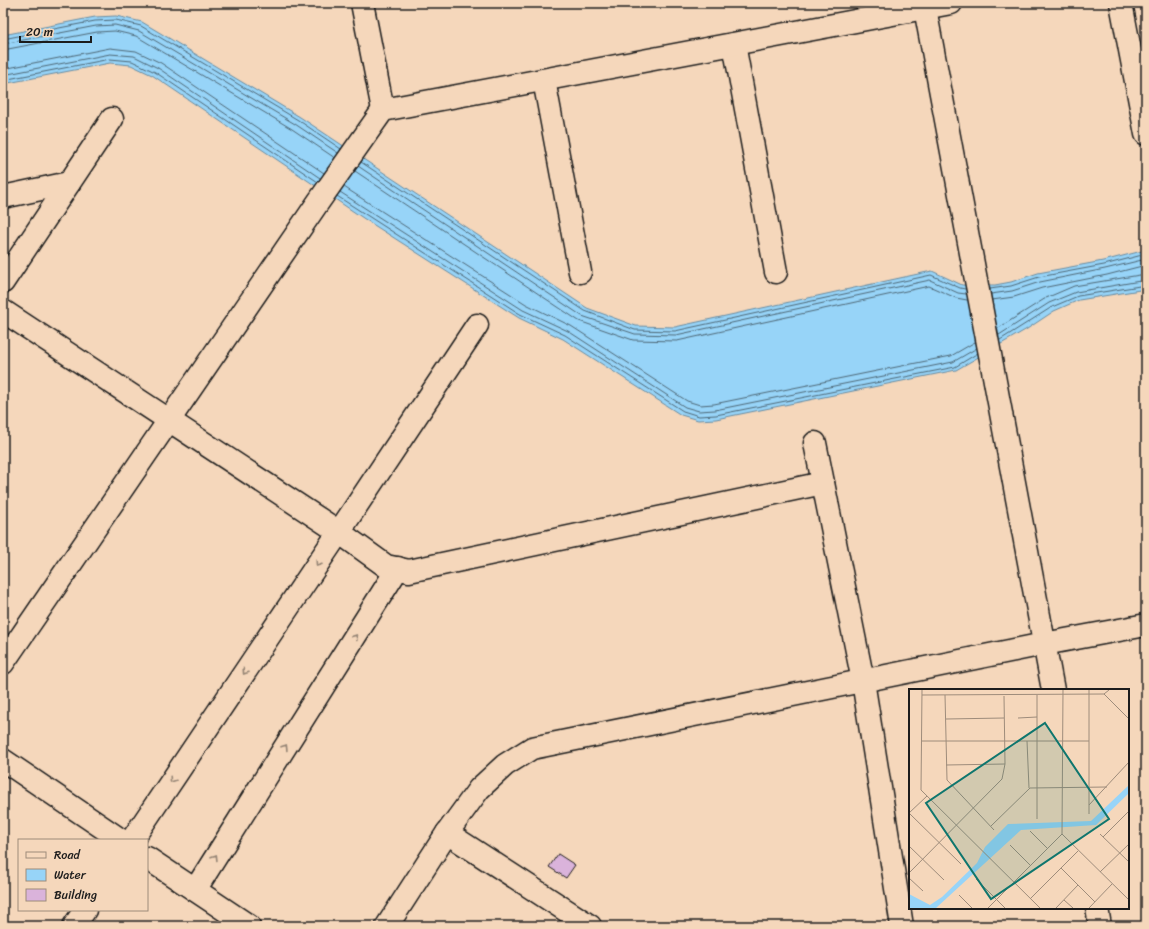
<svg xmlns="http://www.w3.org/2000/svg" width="1149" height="929" font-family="Sriracha,sans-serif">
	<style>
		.water { fill: #97d4f8; stroke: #668aa0 }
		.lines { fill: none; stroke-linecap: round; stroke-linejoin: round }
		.shore { stroke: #4d6674; stroke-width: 1 }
		.building { fill: #dab3db; stroke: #1c1c1c }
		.street-casing { stroke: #1c1c1c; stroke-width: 25 }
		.street { stroke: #f5d7bb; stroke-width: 22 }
		.oneway { stroke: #938373 }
		.inset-road { fill: none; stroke: #9e8c7b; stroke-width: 1 }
		.view { fill: #0f766e; fill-opacity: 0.15; stroke: #0f766e; stroke-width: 2 }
		.inset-edge { fill: none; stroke: #1c1c1c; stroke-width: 2 }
	</style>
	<rect width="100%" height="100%" fill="#f5d7bb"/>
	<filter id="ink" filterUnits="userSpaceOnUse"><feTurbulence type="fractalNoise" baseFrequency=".025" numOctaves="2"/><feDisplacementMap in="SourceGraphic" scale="8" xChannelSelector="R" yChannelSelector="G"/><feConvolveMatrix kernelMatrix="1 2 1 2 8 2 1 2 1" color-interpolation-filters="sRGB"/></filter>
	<g filter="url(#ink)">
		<polygon class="water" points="116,16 142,22 300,117 587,308 636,326 675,327 932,271 962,285 995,285 1011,282 1038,273 1103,261 1146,250 1146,289 1079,300 1054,311 1027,329 956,370 716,419 698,420 681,415 563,339 519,318 363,218 152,75 131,65 110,63 3,84 3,35 95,17"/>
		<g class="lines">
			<g class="shore">
				<polyline points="3,39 95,21 116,20 141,26 298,120 341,149"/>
				<polyline points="3,44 96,26 115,25 139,31 295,124 338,153"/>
				<polyline points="3,50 97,32 115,31 136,36 292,129 335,158"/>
				<polyline points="3,69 110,48 136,51 161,63 324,173"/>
				<polyline points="3,75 110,54 134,56 158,68 320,178"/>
				<polyline points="3,80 110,59 132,61 155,72 318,182"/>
				<polyline points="361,162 585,311 635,330 675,331 931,275 960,288 965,289"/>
				<polyline points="358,166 582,316 635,334 676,335 930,280 958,293 966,294"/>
				<polyline points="355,171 579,321 633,340 677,341 929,286 956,298 967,300"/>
				<polyline points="344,187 526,304 571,326 687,401 700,405 714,404 951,356 975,342"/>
				<polyline points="340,192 523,310 568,331 685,407 699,411 715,410 953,362 977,348"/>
				<polyline points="337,196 520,314 565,335 683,411 699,416 716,415 955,367 978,353"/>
				<polyline points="990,289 1011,286 1039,277 1104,265 1146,254"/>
				<polyline points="991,294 1012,291 1040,282 1105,269 1146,259"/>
				<polyline points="992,300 1014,297 1042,288 1107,275 1146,265"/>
				<polyline points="997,329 1046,298 1074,286 1146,274"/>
				<polyline points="999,335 1049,303 1076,292 1146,280"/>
				<polyline points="1000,340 1052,307 1078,296 1146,285"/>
			</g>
		</g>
		<polygon class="building" points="558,854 575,865 566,878 549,867"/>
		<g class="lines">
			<g class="street-casing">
				<g id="street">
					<polyline points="362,3 383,110"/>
					<polyline points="924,3 1053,690"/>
					<polyline points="1121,3 1146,134"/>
					<polyline points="734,44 776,272"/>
					<polyline points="544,80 580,272"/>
					<polyline points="3,197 69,183"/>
					<polyline points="3,282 112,119"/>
					<polyline points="3,311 339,532 386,566 409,571 823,483"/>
					<polyline points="815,443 863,681 902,926"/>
					<polyline points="3,663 319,201 383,110 951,3"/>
					<polyline points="3,760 121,840"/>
					<polyline points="447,833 590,926"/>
					<polyline points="132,840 339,532 477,325"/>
					<polyline points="147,858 249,926"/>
					<polyline points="195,890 398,568"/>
					<polyline points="1097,908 1100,926"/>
					<polyline points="74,926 85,910"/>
					<polyline points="387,926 447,833 479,789 505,765 532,748 1044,644 1146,625"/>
				</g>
			</g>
			<use href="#street" class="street"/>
		</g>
		<defs><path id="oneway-chevron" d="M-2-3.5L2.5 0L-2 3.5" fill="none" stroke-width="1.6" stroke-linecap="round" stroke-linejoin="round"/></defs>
		<g class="oneway">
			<use href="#oneway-chevron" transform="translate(318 564) rotate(124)"/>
			<use href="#oneway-chevron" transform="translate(355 637) rotate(-58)"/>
			<use href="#oneway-chevron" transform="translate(245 672) rotate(124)"/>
			<use href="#oneway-chevron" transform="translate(285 747) rotate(-58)"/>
			<use href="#oneway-chevron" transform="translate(172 780) rotate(124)"/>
			<use href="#oneway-chevron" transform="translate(215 857) rotate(-58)"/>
		</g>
	</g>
	<g transform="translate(909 689)">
		<rect width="220" height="220" fill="#f5d7bb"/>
		<path d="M220 96V104L187 136 112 141 27 219H0V205L21 216 33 208 68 174 76 158 99 135 182 132Z" fill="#97d4f8"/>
		<path class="inset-road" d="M13 1 12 101 131 219M180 1V125M195 5 220 30M13 6 195 5 200 1M36 6 38 91 85 141M128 6V130M109 29 128 28M37 30 95 29M13 52H180M118 52 120 99M37 76 96 75M180 116 220 73M0 124 52 175M0 124 18 107M82 137 121 99 198 98M121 142 139 160M153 145 220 211M191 145 220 173M194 148 220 122M101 156 121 176M0 157 35 191M152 179 186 213M191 183 220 155M0 184 93 90 96 75 95 7M0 189 14 202M67 190 96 219M50 206 63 219M121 210 169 162M155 211 164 219M79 219 153 145 154 1M147 219 169 196M180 219 203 195"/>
		<path class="view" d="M136 34 200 130 82 210 17 114Z"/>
		<rect width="220" height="220" class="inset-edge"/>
	</g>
	<rect width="1149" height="929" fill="none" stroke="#f5d7bb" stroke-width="16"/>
	<rect x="8" y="8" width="1133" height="913" fill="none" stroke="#1c1c1c" stroke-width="1.5" filter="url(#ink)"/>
	<rect x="18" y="839" width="130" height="72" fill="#f5d7bb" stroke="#9e8c7b"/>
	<rect x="26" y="852" width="20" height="6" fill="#f5d7bb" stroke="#9e8c7b"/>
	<text x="54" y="859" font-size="12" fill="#1c1c1c">Road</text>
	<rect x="26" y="869" width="20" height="12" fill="#97d4f8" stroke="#9e8c7b"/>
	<text x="54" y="879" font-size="12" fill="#1c1c1c">Water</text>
	<rect x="26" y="889" width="20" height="12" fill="#dab3db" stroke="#9e8c7b"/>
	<text x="54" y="899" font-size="12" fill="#1c1c1c">Building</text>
	<path d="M20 36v6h71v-6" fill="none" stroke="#1c1c1c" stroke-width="2"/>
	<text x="26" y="36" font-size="12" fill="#1c1c1c" stroke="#f5d7bb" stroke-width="3" paint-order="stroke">20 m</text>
</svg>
